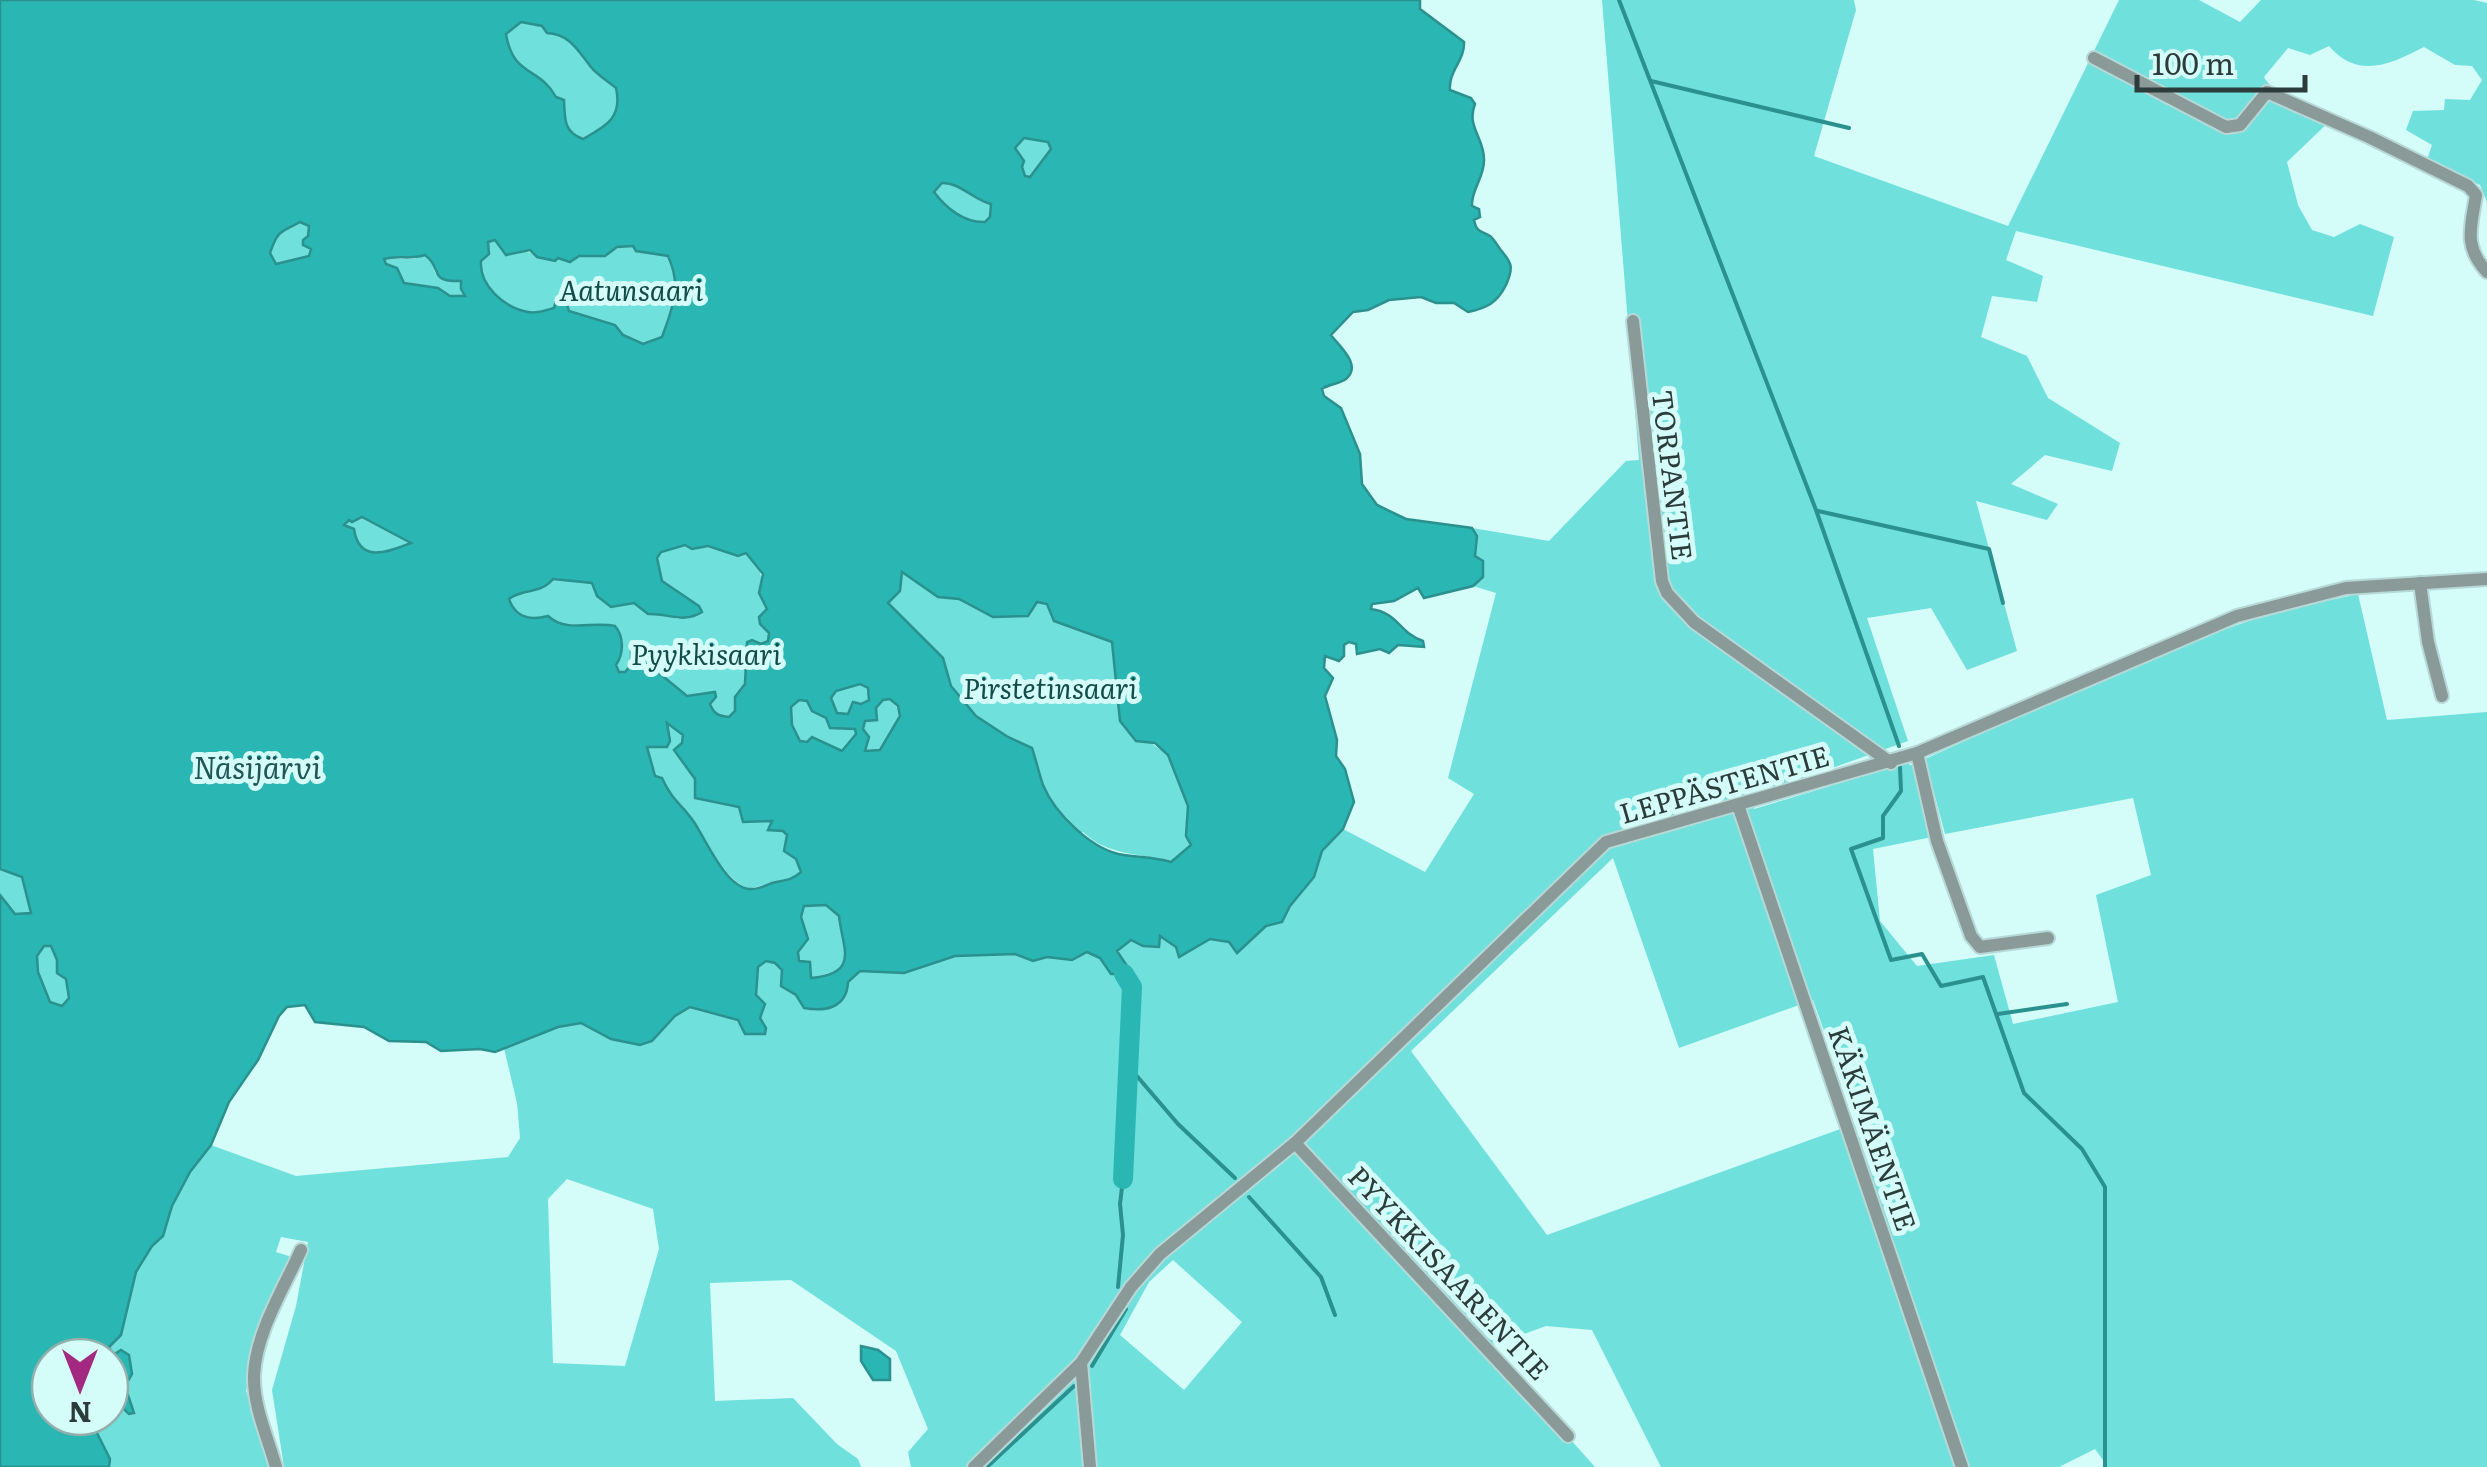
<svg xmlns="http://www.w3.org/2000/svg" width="2487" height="1467" font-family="Literata,serif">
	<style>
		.green { fill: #6fe0dc; fill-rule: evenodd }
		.water { fill: #2ab6b2; stroke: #2b918e; stroke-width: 2.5; fill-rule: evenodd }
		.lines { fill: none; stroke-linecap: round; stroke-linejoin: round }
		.stream { stroke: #2b918e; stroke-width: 4 }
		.river { stroke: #2ab6b2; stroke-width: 20 }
		.minor-casing { stroke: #b6d9d7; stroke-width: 16 }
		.minor { stroke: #8a9a99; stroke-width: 12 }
		.labels { text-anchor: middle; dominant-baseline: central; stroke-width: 10; stroke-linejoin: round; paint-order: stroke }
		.park-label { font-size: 28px; font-style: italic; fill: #134c4a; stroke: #d4fcf9 }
		.street-label { font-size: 28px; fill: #2c3c3b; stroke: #d4fcf9 }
		.water-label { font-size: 30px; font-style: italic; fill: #205655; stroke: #d4fcf9 }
	</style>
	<rect width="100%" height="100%" fill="#d4fcf9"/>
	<g class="green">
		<path d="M1602 0H1854L1856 10 1814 156 2008 226 2119 0H2199L2240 22 2261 0H2474L2487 3V202L2480 185 2427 160 2432 145 2406 130 2413 111 2444 110 2445 99 2470 100 2482 80 2472 66 2455 65 2424 47C2391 64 2358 80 2329 46L2310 55 2288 48 2264 77C2276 98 2311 108 2333 118L2287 162 2298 205 2312 230 2334 237 2360 224 2394 237 2373 316 2016 231 2006 260 2043 276 2037 302 1992 296 1981 337 2027 356 2048 398 2120 443 2112 471 2045 455 2011 484 2058 504 2047 520 1976 501 2017 651 1967 670 1931 608 1867 618 1908 741 1804 778 1748 794 1754 809 1907 763 1916 768 1932 837 1873 849 1880 921 1917 966 1994 955 2013 1024 2118 1002 2096 895 2151 875 2133 798 1945 834 1925 759C2038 708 2150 653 2267 615 2296 606 2328 601 2358 594L2387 720 2487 712V1467H2103V1460L2095 1449 2059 1467H1661L1592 1330 1546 1326 1488 1347 1595 1467H911L908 1452 928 1429 896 1351 791 1280 710 1283 715 1401 793 1398 837 1444 858 1459 861 1467H284L272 1390 296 1306 308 1242 281 1237 276 1252 295 1258 264 1315 246 1391 271 1467H109L110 1459 89 1417H110V1386L119 1404 132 1374 110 1352 109 1347 121 1334 136 1272 152 1246 163 1236 172 1206 190 1172 211 1145 296 1176 508 1157 520 1138 517 1103 504 1048 558 1027 581 1023 611 1039 652 1041 675 1016 690 1007 766 1028 760 1018 765 1004 756 995 758 967 766 961 775 963 782 970 781 986 796 995 804 1008 830 973 810 978 799 961 798 952 808 939 801 917 804 906 776 882 748 889C718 874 710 841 690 817 679 804 664 790 655 776 651 769 647 755 647 747H663L670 741 666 723 683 735 695 696C672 695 666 671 649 662 644 659 638 659 633 657L625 672H619L607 624C578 624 521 631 509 599L517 593 525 594 553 579 592 583 597 596 611 607 634 603 648 614H664L678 619 699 606 662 581 656 558C678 535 712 549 738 556L746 553C763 563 762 580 761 598L767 603V609L760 624 769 634 768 642 761 644 752 640 791 707 799 700 831 697 836 691 861 684 890 699 1087 952 1100 958 1132 940 1159 947V936L1176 947 1210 939 1229 942 1237 953 1266 926 1282 921 1290 906 1314 877 1322 851 1343 829 1425 872 1474 794 1448 778 1496 593 1473 586 1483 577 1475 556 1477 536 1472 528 1549 541 1626 461 1639 460ZM1613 858 1679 1048 1813 1000 1857 1123 1547 1235 1411 1051ZM567 1179 653 1209 659 1249 625 1366 553 1363 548 1199ZM1173 1260 1242 1322 1184 1390 1120 1335 1149 1282Z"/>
		<path d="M521 22 542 26 574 43 592 69 616 88C622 114 605 130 583 139 569 134 563 123 565 109L552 89 514 61 506 34Z"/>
		<polygon points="1024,138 1048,142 1051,149 1030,177 1025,176 1015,148"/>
		<path d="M942 183C959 182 974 200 991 204L990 217 985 222C965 223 946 208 934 192Z"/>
		<path d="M300 222 309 226 308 236 303 240V245L311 249 309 256 276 264 270 253C280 226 279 234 300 222Z"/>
		<path d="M495 240 502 246 570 262 580 256H605C624 238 645 252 668 256 682 283 673 310 662 337L644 344 623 335 615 325 569 311 566 303C556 308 538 315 527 312 509 308 478 287 481 264 481 257 486 249 488 242Z"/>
		<polygon points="425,255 433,262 435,273 461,280 466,296 449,296 432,287 403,283 397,268 386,264 384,259 414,259"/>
		<path d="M362 517C376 527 396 534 412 542 375 559 368 557 343 525L349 519 353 522Z"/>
		<path d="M901 572 938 597 959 599 993 617 1028 615 1037 601 1048 604 1054 621 1112 642 1120 721 1168 755 1188 806 1186 836 1192 844 1171 862C1139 852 1109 857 1083 832L1053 846 996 730 976 716 951 686 943 658 887 603 900 591Z"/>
		<polygon points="0,869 22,877 31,914 15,914 0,895"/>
		<polygon points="51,945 57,961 57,973 66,978 69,998 62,1006 50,1002 37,972 37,956 45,946"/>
	</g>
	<g class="water">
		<path d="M0 0H1420V9L1464 42C1465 60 1448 72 1450 90L1471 98 1475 104C1466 126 1484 138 1484 159 1485 177 1471 189 1472 206L1479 209 1480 217 1474 220C1477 233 1480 230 1490 236 1493 238 1498 246 1500 249 1512 263 1514 267 1506 285 1497 303 1487 308 1468 312L1454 303H1436L1421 297 1389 300 1368 310 1353 312 1331 335C1338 345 1363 365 1346 379 1339 384 1329 384 1322 389L1324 396 1341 408 1360 454 1362 484 1377 505 1406 519 1472 528 1477 536 1475 556 1483 561V577L1473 586 1424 598 1418 588 1394 601 1372 604 1371 609C1399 613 1398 632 1423 641L1424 647 1398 645 1389 653 1380 649 1357 654 1356 644 1349 642 1344 645V656L1339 661 1325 656 1324 668 1333 678 1325 696 1337 740 1336 756 1345 769 1354 802 1343 829 1322 851 1314 877 1290 906 1282 922 1266 926 1237 953 1229 942 1210 939 1179 957 1176 947 1160 936 1159 947 1143 946 1131 940 1117 951 1127 966 1124 974H1111L1100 958 1087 952 1072 960 1047 957 1033 961 1015 954 955 956 904 973 860 971 848 982C847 1008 825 1012 804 1008L796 995 781 986 782 970 775 963 766 961 758 967 756 995 765 1004 760 1018 766 1028 765 1034H745L738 1020 690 1007 675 1016 652 1041 640 1045 611 1039 581 1023 558 1027 495 1052 480 1049 441 1051 426 1042 389 1041 364 1027 315 1022 305 1005 287 1007 279 1016 258 1060 229 1102 211 1145 190 1172 172 1206 163 1236 152 1246 136 1272 121 1335 109 1347 113 1355 121 1350 129 1355 132 1374 125 1386 134 1413 129 1414C110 1398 110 1381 110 1357H101L92 1349 85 1357H50V1417H89L110 1459 109 1467H0V895L15 914 31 913 22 877 0 869ZM521 22 542 26 547 33C570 34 578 51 591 67 597 75 608 81 616 88 623 119 604 127 583 139 563 132 565 118 564 100L556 97C539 66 513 77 506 34ZM1024 138 1048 142 1051 149 1030 177 1025 176 1022 167 1024 161 1015 148ZM942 183C959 182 974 200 991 204L990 217 985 222C964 223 946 208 934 192ZM300 222 309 226 308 236 303 240V245L311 249 309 256 276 264 270 253C278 229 281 233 300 222ZM495 240 506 255 530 250 537 257 555 261 558 258 570 262 579 256H605L617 247 633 246 636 251 668 256C682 286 673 307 662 337L643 344 623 335 615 325 569 311 565 298 556 300 554 308C547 310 536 314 528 312 505 308 479 286 481 261L489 254 488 242ZM425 255C444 269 427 282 461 281V289L465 296H450L438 288 404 283 397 268 386 264 384 259C398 255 411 260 425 255ZM362 517 411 543C388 552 359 564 354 529L344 525 349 520 352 522ZM685 545 692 549 708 546 738 556 746 553 763 574 759 593 767 609 759 617 760 624 769 633 768 641 761 644 752 640 747 642 745 684 735 697V711L729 717C718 716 714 714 710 704L716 697 715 692 687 696 659 673 643 651 635 648 631 652V665L625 672H619L616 665C624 654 624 636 615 626 592 621 566 633 548 616 530 621 515 617 509 599 522 588 540 595 553 579L592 583 597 596 611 607 634 603 648 614C668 613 683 624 702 612L699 606 662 581 657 558 661 552ZM902 572 938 597 959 599 993 617 1028 616 1037 602 1047 604 1054 621 1112 642 1120 721 1136 741 1155 743 1168 755 1188 806 1186 836 1191 845 1171 862C1150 856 1143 858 1124 855 1093 851 1055 814 1043 785 1039 773 1036 760 1032 748L1008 737 976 716 951 686 943 658 888 603 900 591ZM860 684 868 688 869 700 861 704 853 702 848 714 837 713 831 698 836 691ZM890 699 898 706 900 716 880 750 865 751 869 737 863 729 865 721 877 720 876 708 883 700ZM799 700 807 701 812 711 826 718 830 728 855 729 856 734 842 751 812 737 807 742 800 741 792 725 791 707ZM667 723 683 735 682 743 674 750 695 779V798L739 807 743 822 772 821 768 830 783 831 787 835 784 851 796 859 801 872C791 881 784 880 772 883 765 886 757 890 749 889 725 886 706 840 694 822 681 803 673 802 662 778L655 776 647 747H667L670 741ZM826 905 839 916C842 947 861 974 811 978L810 962 799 961 798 952 808 939 801 917 804 906ZM44 946H51L57 960V973L66 979 69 998 62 1006 50 1002 38 972 37 956Z"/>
		<polygon points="861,1346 878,1350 890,1359 890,1380 873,1380 861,1361"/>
	</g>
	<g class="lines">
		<g class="stream">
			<polyline points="1619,0 1816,510 1899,746"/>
			<polyline points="1651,81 1849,128"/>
			<polyline points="1818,511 1989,549 2003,603"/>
			<polyline points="1900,767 1901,791 1883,816 1883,838 1851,849 1891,960 1922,954 1941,986 1983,977 2024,1093 2082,1149 2105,1187 2105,1467"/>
			<polyline points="1998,1014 2067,1004"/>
			<polyline points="1130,1068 1178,1124 1235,1178"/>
			<polyline points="1249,1197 1321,1277 1335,1315"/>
			<polyline points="1118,1287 1123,1235 1120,1204 1123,1179"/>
			<polyline points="1092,1366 1126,1309"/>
			<polyline points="987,1467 1074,1386"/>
		</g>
		<polyline class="river" points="1123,1179 1132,987 1124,974"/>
		<g class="minor-casing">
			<g id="minor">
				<path d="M2094 58 2226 127 2240 125 2267 92 2369 137 2468 186 2476 195C2471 227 2463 246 2487 272"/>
				<polyline points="1633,321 1662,581 1667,593 1694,622 1891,763"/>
				<polyline points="2420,583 2428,642 2442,696"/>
				<polyline points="1917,753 1937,841 1971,936 1980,947 2048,938"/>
				<polyline points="1738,805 1962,1467"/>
				<polyline points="1295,1143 1568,1436"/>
				<path d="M276 1467C268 1438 253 1406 254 1375 256 1332 284 1288 301 1250"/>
				<polyline points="974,1467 1081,1363"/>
				<polyline points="1090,1467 1081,1363 1131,1287 1160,1254 1295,1143 1606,842 1917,753 2237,616 2346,588 2487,579"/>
			</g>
		</g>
		<use href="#minor" class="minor"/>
	</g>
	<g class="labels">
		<g class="park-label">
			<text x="631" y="289">Aatunsaari</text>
			<text x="706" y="653">Pyykkisaari</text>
			<text x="1050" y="687">Pirstetinsaari</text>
		</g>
		<g class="street-label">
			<text transform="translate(1674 475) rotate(83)">TORPANTIE</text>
			<text transform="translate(1724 783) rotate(-16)">LEPPÄSTENTIE</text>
			<text transform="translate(1874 1128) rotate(71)">KÄKIMÄENTIE</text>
			<text transform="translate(1450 1272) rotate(47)">PYYKKISAARENTIE</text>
		</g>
		<g class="water-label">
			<text x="257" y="766">Näsijärvi</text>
		</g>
	</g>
	<g transform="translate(80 1387) rotate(180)"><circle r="48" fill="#d4fcf9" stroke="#91afad" stroke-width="2.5"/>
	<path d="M0-8L18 38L0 25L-18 38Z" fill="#a32a80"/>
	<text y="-15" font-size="28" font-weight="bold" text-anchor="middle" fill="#2c3c3b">N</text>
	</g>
	<path d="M2137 75v15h168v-15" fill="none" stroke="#2c3c3b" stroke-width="5"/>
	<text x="2152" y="75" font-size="30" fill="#2c3c3b" stroke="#d4fcf9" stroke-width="8" paint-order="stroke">100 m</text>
</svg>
